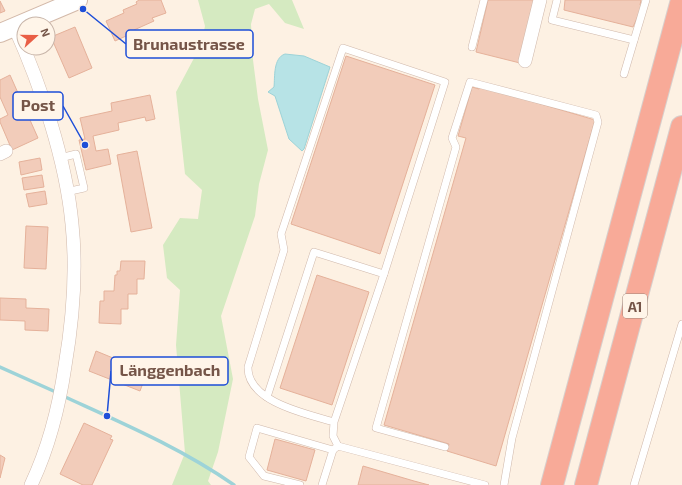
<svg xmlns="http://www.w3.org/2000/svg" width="682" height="485" font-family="'Exo 2',sans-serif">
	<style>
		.green { fill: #d5eac1 }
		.water { fill: #b7e3e6; stroke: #9dd3d8 }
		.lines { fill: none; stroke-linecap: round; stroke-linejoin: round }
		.stream { stroke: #9dd3d8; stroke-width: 3.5 }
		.building { fill: #f2ccba; stroke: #e5b19a }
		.lane-casing { stroke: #d0b9ac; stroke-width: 8 }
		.street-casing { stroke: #d0b9ac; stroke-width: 14 }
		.secondary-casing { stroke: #d3b9a9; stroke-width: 20 }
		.highway-casing { stroke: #d8cfcc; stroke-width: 24 }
		.lane { stroke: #fff; stroke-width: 7 }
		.street { stroke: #fff; stroke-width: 13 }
		.secondary { stroke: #fff; stroke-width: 18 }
		.highway { stroke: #f8aa98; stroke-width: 22 }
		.labels { text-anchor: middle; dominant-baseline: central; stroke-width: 3.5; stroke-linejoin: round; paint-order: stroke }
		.shield { fill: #fff5e9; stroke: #9e8578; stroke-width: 1 }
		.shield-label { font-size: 14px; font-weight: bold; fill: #755548 }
		.leader { fill: none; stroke: #1d4ed8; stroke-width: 1.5 }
		.callout-dot { fill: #1d4ed8; stroke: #fff5e9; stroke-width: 1.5 }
		.callout { fill: #fff5e9; stroke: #1d4ed8; stroke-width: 1.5 }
		.callout-label { font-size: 16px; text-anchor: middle; font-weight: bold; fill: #755548 }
	</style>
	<rect width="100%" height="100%" fill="#fdf1e3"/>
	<polygon class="green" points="198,0 292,0 304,29 285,23 269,4 255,9 251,24 253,60 258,99 268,150 259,184 255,216 221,316 233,379 218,452 208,481 211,485 172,485 185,453 176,345 180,290 167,278 163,245 180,218 198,219 202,190 185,174 176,92 201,45 205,26"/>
	<path class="water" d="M285 54 304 56 330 67 304 149 302 151 289 139 275 96 268 92 274 87C275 77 273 58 285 54Z"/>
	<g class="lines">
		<g class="stream">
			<polyline points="0,367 58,393"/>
			<path d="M63 396C122 423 181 448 234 485"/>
		</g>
	</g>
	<g class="building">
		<polygon points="139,0 161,0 166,13 152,18 154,21 134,30 135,32 115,41 106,21 124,13 123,10 137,4 136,2"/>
		<polygon points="488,0 535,0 520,63 476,52"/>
		<polygon points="565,0 641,0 640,5 642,7 633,27 564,10"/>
		<polygon points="0,1 5,11 0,13"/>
		<polygon points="75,27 92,68 69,78 51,37"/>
		<polygon points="346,56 435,85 380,254 291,224"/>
		<polygon points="10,75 38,138 12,150 0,122 0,119 8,115 0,97 0,80"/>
		<polygon points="480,86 595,120 496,466 447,451 449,444 384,425 466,138 458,136 472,87 479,89"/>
		<polygon points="150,95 155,119 146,121 145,117 118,123 119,130 93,136 96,151 108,149 111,164 86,170 79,140 85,139 80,118 112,111 111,103"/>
		<polygon points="137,151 152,228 131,232 117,155"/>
		<polygon points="40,158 42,170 21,175 19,162"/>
		<polygon points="42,175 44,187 24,190 22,178"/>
		<polygon points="45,191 47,204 29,207 26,194"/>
		<polygon points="26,226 48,227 46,269 24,268"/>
		<polygon points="121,261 145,261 144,279 137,279 137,294 128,294 128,309 121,309 121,324 99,323 100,301 104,301 104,291 114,291 115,275 117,275 117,271 120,271"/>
		<polygon points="317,275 369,292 332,405 280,388"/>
		<polygon points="0,298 26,299 26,308 49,309 48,331 25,330 25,321 0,320"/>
		<polygon points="96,351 147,372 140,391 89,371"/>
		<polygon points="84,423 112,436 110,439 113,440 92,485 83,485 60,474"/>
		<polygon points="275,439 315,450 306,481 267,470"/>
		<polygon points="0,455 5,458 0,478"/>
		<polygon points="363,466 414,481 429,485 358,485"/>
	</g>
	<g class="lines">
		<g class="lane-casing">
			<g id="lane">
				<polyline points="557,0 552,20 634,40"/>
				<polyline points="472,47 484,0"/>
				<polyline points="624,74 646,0"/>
				<polyline points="60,158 76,154 84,188 66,192"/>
				<polyline points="267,397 314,252 384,274"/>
				<path d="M334 422C307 414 247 402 248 367L284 250 281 234 343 48 445 82 384 274 334 422 333 436 338 446"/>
				<polyline points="445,447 376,428 456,147 452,138 470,82 596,115 598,122 512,438 504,485"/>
				<polyline points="300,485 264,476 249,457 257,428 333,450"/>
				<polyline points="322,485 333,450 338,446 485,485"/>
				<polyline points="634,485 682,324"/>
			</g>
		</g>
		<g class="street-casing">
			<g id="street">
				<path d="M15 28C41 86 66 160 72 224 77 272 73 319 65 366 59 407 49 447 31 485"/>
				<polyline points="525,61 540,0"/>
				<polyline points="0,154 6,151"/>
			</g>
		</g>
		<g class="secondary-casing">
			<polyline id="secondary" points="0,33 78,0"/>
		</g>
		<g class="highway-casing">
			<g id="highway">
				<polyline points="552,485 682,0"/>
				<polyline points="586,485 682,127"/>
			</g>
		</g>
		<use href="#lane" class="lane"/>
		<use href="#street" class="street"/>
		<use href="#secondary" class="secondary"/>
		<use href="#highway" class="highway"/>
	</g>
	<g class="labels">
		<rect class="shield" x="623" y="294" width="24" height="24" rx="3"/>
		<g class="shield-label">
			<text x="635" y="306">A1</text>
		</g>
	</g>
	<path class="leader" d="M83 9L126 44M85 145L63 106M107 416L111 371"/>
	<g class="callout-dot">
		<circle cx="83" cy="9" r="4"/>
		<circle cx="85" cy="145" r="4"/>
		<circle cx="107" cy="416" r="4"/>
	</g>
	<g class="callout">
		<rect x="126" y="30" width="127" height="28" rx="4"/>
		<rect x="13" y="92" width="50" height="28" rx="4"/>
		<rect x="111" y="357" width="117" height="28" rx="4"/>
	</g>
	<g class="callout-label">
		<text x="189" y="50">Brunaustrasse</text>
		<text x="38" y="111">Post</text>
		<text x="170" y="376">Länggenbach</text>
	</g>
	<g transform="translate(36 36) rotate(69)"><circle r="19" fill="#fff5e9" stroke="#c8b5a9"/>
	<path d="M0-3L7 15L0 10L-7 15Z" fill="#e95e45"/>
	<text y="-6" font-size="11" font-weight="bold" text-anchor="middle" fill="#755548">N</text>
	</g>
</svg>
